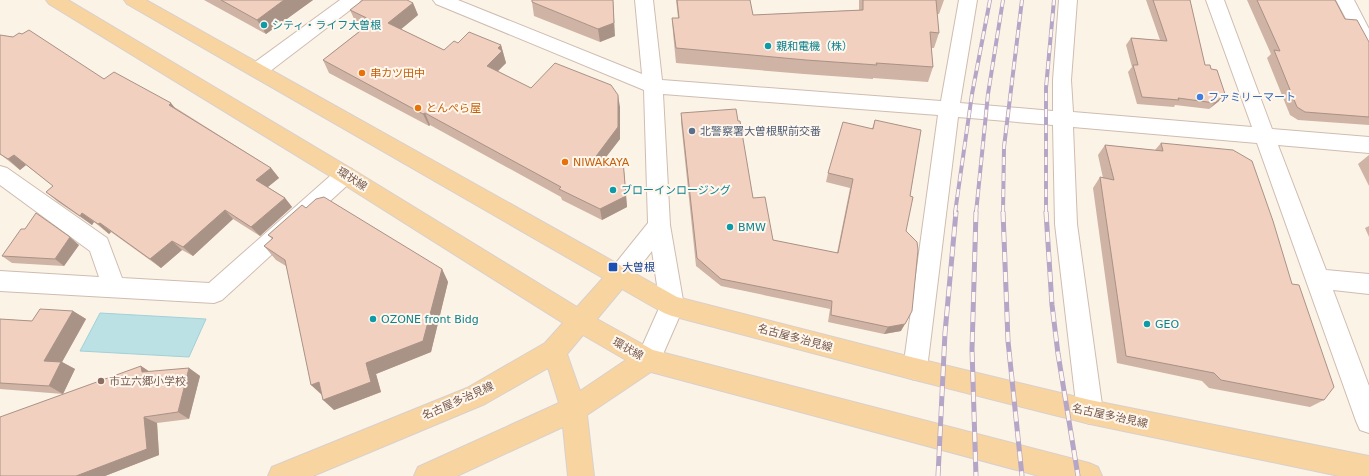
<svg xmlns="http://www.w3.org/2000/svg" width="1369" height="476" font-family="'DejaVu Sans','Noto Sans JP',sans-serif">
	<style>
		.water { fill: #bbe1e5; stroke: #a2d1d7 }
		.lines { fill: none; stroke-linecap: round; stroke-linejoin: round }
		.minor-casing { stroke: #cfbcb0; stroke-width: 2 }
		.major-casing { stroke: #d8d0cd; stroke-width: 2 }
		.minor { fill: #fff; fill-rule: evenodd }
		.major { fill: #f8d4a1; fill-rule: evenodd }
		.rail-far1-casing { stroke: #b5a5c6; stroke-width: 4 }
		.rail-casing { stroke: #b5a5c6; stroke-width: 5 }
		.rail-far1 { stroke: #fff7ed; stroke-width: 2.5; stroke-dasharray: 8; stroke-linecap: butt }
		.rail { stroke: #fff7ed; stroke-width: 3.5; stroke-dasharray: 10; stroke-linecap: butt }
		.wall { fill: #cfb3a4 }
		.shaded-wall { fill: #a99286 }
		.building { fill: #f1d0bf; stroke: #a99286 }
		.culture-dot { fill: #0f9aa8; stroke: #fff7ed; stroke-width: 1.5 }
		.food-dot { fill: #e8710a; stroke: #fff7ed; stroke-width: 1.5 }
		.shop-dot { fill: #3f7fe0; stroke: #fff7ed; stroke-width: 1.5 }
		.service-dot { fill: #5c6f8a; stroke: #fff7ed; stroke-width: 1.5 }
		.transit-dot { fill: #1a4fb4; stroke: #fff7ed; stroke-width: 1.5 }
		.education-dot { fill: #8d6e63; stroke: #fff7ed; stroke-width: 1.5 }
		.labels { text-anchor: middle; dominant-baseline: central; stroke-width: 4; stroke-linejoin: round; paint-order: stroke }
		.culture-label { font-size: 11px; fill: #0d838f; stroke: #fff7ed; text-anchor: start }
		.food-label { font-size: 11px; fill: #c56008; stroke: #fff7ed; text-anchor: start }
		.shop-label { font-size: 11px; fill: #366cbe; stroke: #fff7ed; text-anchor: start }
		.service-label { font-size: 11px; fill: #4e5e75; stroke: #fff7ed; text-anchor: start }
		.street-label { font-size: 11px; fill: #75584c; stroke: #fff7ed }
		.transit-label { font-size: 11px; fill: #164399; stroke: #fff7ed; text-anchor: start }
		.education-label { font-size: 11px; fill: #785e54; stroke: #fff7ed; text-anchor: start }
	</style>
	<rect width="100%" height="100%" fill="#fcf3e7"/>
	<polygon class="water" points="100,313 206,319 189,357 80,351"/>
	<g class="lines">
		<g class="minor-casing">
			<g id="minor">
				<polygon points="340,0 361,0 358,4 265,75 258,77 251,75 249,70 251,65"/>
				<polygon points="433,0 458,0 642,74 635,0 653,0 662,80 941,101 959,0 977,0 960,103 1053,111 1053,80 1059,0 1077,0 1071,80 1073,112 1252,127 1206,0 1224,0 1272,129 1369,137 1369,153 1278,145 1326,270 1369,274 1369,294 1333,290 1369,386 1369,433 1360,430 1356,421 1257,143 1073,127 1077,224 1103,412 1099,421 1090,424 1081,421 1077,412 1055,224 1053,125 958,117 927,369 924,377 915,380 906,377 903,369 938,115 663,94 670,225 684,306 657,368 648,371 639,368 636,360 660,306 652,251 627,283 619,286 611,283 608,276 611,269 648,223 644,90 436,4"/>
				<polygon points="1336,0 1354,0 1369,29 1369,52 1363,51"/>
				<polygon points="0,166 7,168 107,238 122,278 209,283 338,169 345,167 352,169 355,175 352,181 222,300 214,303 0,291 0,271 99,277 90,251 0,185"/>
			</g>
		</g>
		<g class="major-casing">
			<path id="major" d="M46 0H68L352 169 577 307 603 278 127 4 124 0H146L677 297 915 358 1090 400 1369 456V476H1339L1090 424 915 380 672 316 664 313 622 289 597 319 653 350 1089 463 1098 467 1102 476H1039L651 372 587 415 594 476H568L563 427 457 476H414L418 467 559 403 548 368 485 404 313 476H268L272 467 467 388 545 343 563 323 338 181 49 4ZM583 335 626 360 580 391 567 354Z"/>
		</g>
		<use href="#minor" class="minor"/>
		<use href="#major" class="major"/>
		<g class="rail-far1-casing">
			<g id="rail-far1">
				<polyline points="955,213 972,94 990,0"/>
				<polyline points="976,213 988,94 1003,0"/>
				<polyline points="1003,213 1004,147 1022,0"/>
				<polyline points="1046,213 1046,88 1054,0"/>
			</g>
		</g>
		<g class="rail-casing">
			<g id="rail">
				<polyline points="976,212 972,350 976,476"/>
				<polyline points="1003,212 1008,341 1022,476"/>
				<polyline points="1046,212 1052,305 1058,354 1078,476"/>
				<polyline points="938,476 945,333 956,212"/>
			</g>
		</g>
		<use href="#rail-far1" class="rail-far1"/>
		<use href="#rail" class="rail"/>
	</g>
	<g class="wall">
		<polygon points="204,0 313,0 266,34"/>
		<polygon points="676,0 750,0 753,15 859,10 859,0 944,0 939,14 937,14 939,33 934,48 931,48 933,67 928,82 873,78 873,79 804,74 676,63 673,33 672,18 678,18"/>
		<polygon points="1146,0 1190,0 1205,65 1219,101 1209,109 1175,105 1174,107 1137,104 1128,72 1132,67 1126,45 1131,38 1160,40"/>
		<polygon points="1247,0 1335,0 1345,19 1369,42 1369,125 1298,120 1290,115 1267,58 1271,54"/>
		<polygon points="532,2 615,36 600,42 534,16"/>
		<polygon points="413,3 418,15 401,29 444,50 458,43 501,45 506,63 498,71 531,88 620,107 620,139 602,162 623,160 627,207 602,220 562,200 561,197 430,125 429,126 329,73 323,60 365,27 356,23 350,10"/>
		<polygon points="0,35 13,37 104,79 176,108 271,168 279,178 268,187 285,198 292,207 260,236 233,219 193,256 182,250 161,268 111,232 109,234 94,222 92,225 58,202 46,192 53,186 26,165 20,170 0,154"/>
		<polygon points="681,113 738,121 753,198 773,240 837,253 850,188 826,182 828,173 872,129 875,120 906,231 901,331 884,334 828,322 830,309 721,286 696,266 681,122"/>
		<polygon points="1161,143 1324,400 1310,407 1209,388 1202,381 1117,363 1093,188 1100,177 1103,178 1098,155 1105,145 1155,150"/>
		<polygon points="1369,155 1369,186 1358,164"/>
		<polygon points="306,208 442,269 448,282 431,352 376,374 381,392 334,410 286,266 276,260 264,246 272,239 268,235"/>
		<polygon points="1369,226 1369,237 1365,228"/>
		<polygon points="79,245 64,266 12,263 2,256"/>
		<polygon points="73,311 86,319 62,362 75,369 63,394 0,389 0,319 32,321"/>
		<polygon points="141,366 150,372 189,368 200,376 189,419 157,423 159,455 105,476"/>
	</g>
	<g class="shaded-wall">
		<polygon points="284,0 313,0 266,34 257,20"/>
		<polygon points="613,0 615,36 600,42 598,29"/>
		<polygon points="413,3 418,15 393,36 388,23"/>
		<polygon points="501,45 506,63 491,78 487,66 498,48"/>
		<polygon points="1225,94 1219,101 1209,109 1215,103"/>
		<polygon points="618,95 620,107 620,139 593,174 591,163"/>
		<polygon points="171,103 180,114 169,105"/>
		<polygon points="425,113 430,125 429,126 423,114"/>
		<polygon points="14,155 26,165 20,170 8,159"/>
		<polygon points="623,160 627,207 602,220 600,209"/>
		<polygon points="271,168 279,178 264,190 256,180"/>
		<polygon points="285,198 292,207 260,236 251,227"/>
		<polygon points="225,210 233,219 193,256 183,247"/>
		<polygon points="82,213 94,222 92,225 80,216"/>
		<polygon points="100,223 111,232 109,234 98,224"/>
		<polygon points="70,237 79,245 64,266 55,259"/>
		<polygon points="172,241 182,250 161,268 150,259"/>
		<polygon points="442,269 448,282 431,352 376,374 381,392 334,410 323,400"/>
		<polygon points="73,311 86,319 62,362 75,369 63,394 49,386 44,361"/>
		<polygon points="905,324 901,331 884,334 888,327"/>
		<polygon points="141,366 153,374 142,372"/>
		<polygon points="189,368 200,376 189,419 178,412"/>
		<polygon points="319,382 323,396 311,385"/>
		<polygon points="144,417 157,423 159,455 105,476 76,476"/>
	</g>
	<g class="building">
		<polygon points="221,0 284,0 257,20"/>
		<polygon points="363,0 407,0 413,3 388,23 444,50 454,41 458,43 469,32 501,45 498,48 502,51 487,66 531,88 555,63 611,85 618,95 618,127 591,163 623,160 626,196 600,209 559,189 561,187 425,113 423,114 323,60 373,21 350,10"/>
		<polygon points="532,0 613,0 614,23 598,29 532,2"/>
		<polygon points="677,0 750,0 753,15 863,10 863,0 936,0 939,33 930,32 933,67 876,63 877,65 806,60 676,48 672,18 679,18"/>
		<polygon points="1153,0 1190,0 1205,65 1210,65 1211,69 1217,70 1225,94 1215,103 1178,98 1179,100 1142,97 1133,65 1138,65 1131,38 1167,41"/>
		<polygon points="1257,0 1335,0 1345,19 1357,20 1369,42 1369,117 1305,112 1297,107 1274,50 1280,51"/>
		<polygon points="29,30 104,79 114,72 171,103 169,105 271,168 256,180 285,198 251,227 225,210 183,247 172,241 150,259 100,223 98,224 82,213 80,216 46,192 53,186 14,155 8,159 0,154 0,35 13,37 19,33 22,34"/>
		<polygon points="736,109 738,121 740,121 753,198 765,197 773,240 838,253 853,179 828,173 843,122 873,129 875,120 921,130 910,196 913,197 906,231 917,242 918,250 912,311 905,324 888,327 831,315 832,301 721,279 697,258 681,113"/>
		<polygon points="1161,143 1233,150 1252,161 1273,221 1292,284 1299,285 1334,387 1324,400 1221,380 1214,373 1126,356 1100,177 1114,180 1105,145 1163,151"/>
		<polygon points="324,197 442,269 423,341 366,363 371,382 323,400 319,382 311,385 285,260 264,246 273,238 268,235 302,205 306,208 316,199"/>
		<polygon points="36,213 70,237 55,259 2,256 21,229 25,229"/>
		<polygon points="40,309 73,311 44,361 61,362 49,386 0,383 0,319 32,321"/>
		<polygon points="141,366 142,372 189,368 178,412 144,417 147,449 76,476 0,476 0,417"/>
	</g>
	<g class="culture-dot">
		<circle cx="264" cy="25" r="4"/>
		<circle cx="768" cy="46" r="4"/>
		<circle cx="613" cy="190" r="4"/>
		<circle cx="730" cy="227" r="4"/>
		<circle cx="373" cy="319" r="4"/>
		<circle cx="1147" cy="324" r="4"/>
	</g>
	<g class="food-dot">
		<circle cx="362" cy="73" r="4"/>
		<circle cx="418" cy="108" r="4"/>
		<circle cx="565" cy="162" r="4"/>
	</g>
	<circle class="shop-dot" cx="1200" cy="97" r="4"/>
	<circle class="service-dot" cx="692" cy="131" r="4"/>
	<rect class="transit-dot" x="608" y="262" width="10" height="10" rx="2"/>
	<circle class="education-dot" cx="101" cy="381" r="4"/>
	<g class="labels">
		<g class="culture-label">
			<text x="272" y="25">シティ・ライフ大曽根</text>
			<text x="776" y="46">親和電機（株）</text>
			<text x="621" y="190">ブローインロージング</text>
			<text x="738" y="227">BMW</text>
			<text x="381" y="319">OZONE front Bidg</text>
			<text x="1155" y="324">GEO</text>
		</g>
		<g class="food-label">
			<text x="370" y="73">串カツ田中</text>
			<text x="426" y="108">とんぺら屋</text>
			<text x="573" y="162">NIWAKAYA</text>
		</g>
		<g class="shop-label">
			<text x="1208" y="97">ファミリーマート</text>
		</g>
		<g class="service-label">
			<text x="700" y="131">北警察署大曽根駅前交番</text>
		</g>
		<g class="street-label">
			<text transform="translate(352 179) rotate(32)">環状線</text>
			<text transform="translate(795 338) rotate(15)">名古屋多治見線</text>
			<text transform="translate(628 349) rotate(29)">環状線</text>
			<text transform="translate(458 401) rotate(-24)">名古屋多治見線</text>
			<text transform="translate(1110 416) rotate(12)">名古屋多治見線</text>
		</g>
		<g class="transit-label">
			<text x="622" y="267">大曽根</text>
		</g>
		<g class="education-label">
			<text x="109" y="381">市立六郷小学校</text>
		</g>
	</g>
</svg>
